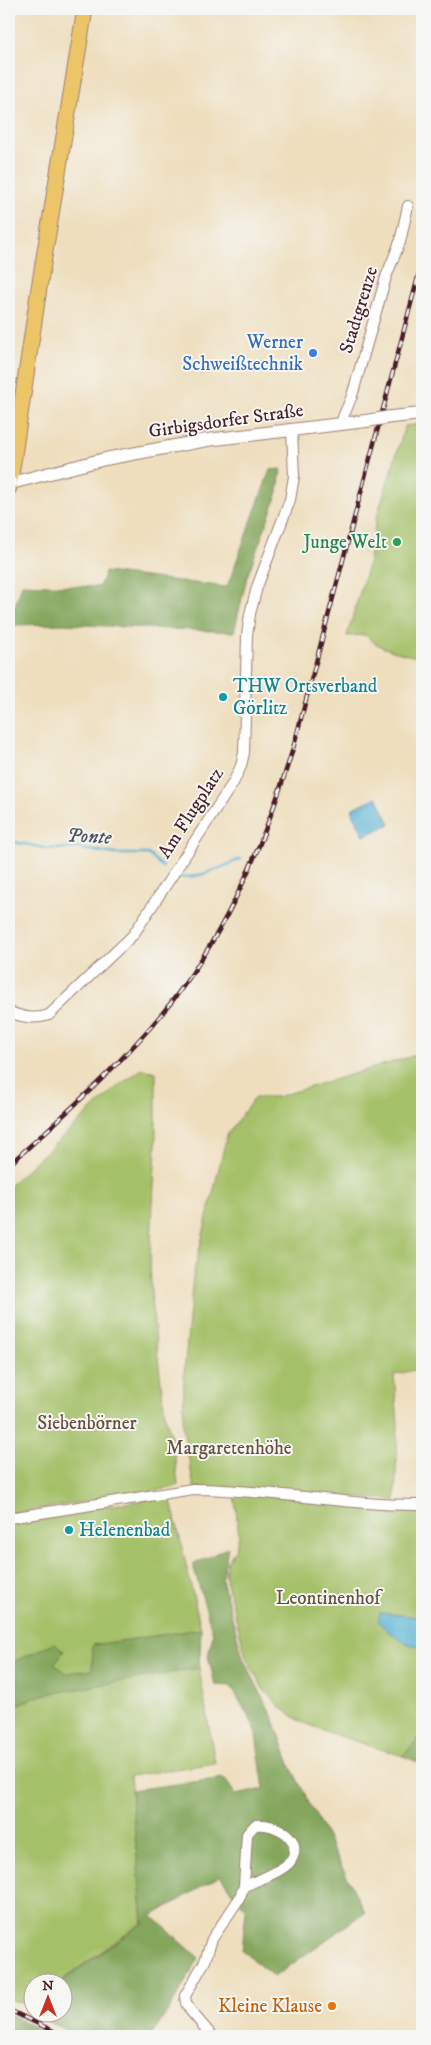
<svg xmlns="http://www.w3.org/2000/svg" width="431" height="2045" font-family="'IM FELL DW Pica',serif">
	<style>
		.green { fill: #a4c067; stroke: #777049 }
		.forest { fill: #83a65c; stroke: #666244 }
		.water { fill: #56b1d3; stroke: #50687f }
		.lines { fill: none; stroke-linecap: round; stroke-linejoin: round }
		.stream { stroke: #56b1d3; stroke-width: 2.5 }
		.minor-casing { stroke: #9c7e74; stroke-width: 12 }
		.tertiary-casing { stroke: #9c7e74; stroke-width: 14 }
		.primary-casing { stroke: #9c7e74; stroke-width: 17 }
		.minor { stroke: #fff; stroke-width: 10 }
		.tertiary { stroke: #fff; stroke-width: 12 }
		.primary { stroke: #ecc569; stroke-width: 15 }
		.rail-casing { stroke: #4a1f2b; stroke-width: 4.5 }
		.rail { stroke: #f6f6f2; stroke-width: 2.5; stroke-dasharray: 8; stroke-linecap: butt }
		.tertiary-bridge-casing { stroke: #9c7e74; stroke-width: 14; stroke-linecap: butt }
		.tertiary-bridge { stroke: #fff; stroke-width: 12 }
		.shop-dot { fill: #3f7fe0; stroke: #f6f6f2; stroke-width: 2 }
		.leisure-dot { fill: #2e9e5b; stroke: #f6f6f2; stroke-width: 2 }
		.culture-dot { fill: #0f9aa8; stroke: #f6f6f2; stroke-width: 2 }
		.food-dot { fill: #e8710a; stroke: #f6f6f2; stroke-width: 2 }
		.labels { text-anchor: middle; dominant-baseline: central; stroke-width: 4; stroke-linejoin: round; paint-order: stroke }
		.street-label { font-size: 19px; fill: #4a1f2b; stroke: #f6f6f2 }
		.shop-label { font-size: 19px; fill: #366cbe; stroke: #f6f6f2; text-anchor: end }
		.leisure-label { font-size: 19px; fill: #27864d; stroke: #f6f6f2; text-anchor: end }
		.culture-label { font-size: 19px; fill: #0d838f; stroke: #f6f6f2; text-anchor: start }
		.park-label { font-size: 19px; fill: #654f3d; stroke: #f6f6f2 }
		.food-label { font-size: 19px; fill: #c56008; stroke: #f6f6f2; text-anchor: end }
		.water-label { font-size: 20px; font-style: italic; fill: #4e5266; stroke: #f6f6f2 }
	</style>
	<rect width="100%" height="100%" fill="#f6f6f2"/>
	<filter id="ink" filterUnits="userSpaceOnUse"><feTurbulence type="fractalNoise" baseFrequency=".02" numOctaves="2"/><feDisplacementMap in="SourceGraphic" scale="10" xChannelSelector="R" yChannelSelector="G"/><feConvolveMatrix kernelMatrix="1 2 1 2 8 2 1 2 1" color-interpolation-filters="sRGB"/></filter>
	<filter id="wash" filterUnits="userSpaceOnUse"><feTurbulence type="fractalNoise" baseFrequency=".0096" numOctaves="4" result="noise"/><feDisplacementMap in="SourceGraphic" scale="20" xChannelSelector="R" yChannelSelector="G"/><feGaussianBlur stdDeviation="1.12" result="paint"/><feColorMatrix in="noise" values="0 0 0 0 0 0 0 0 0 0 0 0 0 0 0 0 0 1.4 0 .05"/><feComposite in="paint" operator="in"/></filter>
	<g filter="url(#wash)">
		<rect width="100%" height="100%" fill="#eedebe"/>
		<g class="green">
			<path d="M422 424V658C404 654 378 650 366 635L347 636 368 565 376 519 405 426Z"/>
			<polygon points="419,1054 422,1055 422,1368 394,1375 398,1423 395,1500 194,1488 183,1427 184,1374 193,1276 227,1135 255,1097 277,1097"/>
			<polygon points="142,1069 156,1072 156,1145 150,1261 152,1307 165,1416 173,1442 178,1485 171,1488 9,1514 9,1186 118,1086"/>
			<polygon points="234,1493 422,1509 422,1734 403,1756 342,1737 301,1722 279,1706 263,1689 246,1657 225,1576 227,1562 235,1550 239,1536"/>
			<polygon points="170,1496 201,1629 199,1668 215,1763 130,1776 143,1922 59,1982 32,1982 32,2002 28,2005 9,1999 9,1521"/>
		</g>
		<g class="forest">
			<polygon points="281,469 278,492 247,577 234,632 64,624 9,625 22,584 99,587 105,572 227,587 270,470"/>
			<polygon points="228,1547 222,1580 243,1658 274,1720 291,1767 365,1912 274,1977 242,1951 246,1910 220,1876 152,1916 199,1958 169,2010 150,2036 80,2036 24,2011 32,2002 32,2012 62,2012 62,1982 60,1982 145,1922 143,1922 131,1790 224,1778 236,1795 264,1789 255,1728 231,1686 215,1685 208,1656 213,1634 193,1565"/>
			<polygon points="201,1629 199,1668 42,1695 9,1708 9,1664 55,1643 64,1651 54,1664 67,1673 92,1670 93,1645"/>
			<polygon points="422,1734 422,1764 403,1756"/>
			<polygon points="9,2015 55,2036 9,2036"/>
		</g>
		<g class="water">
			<polygon points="377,797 390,824 364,836 352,811 353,808"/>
			<path d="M380 1613 422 1617V1646C403 1646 391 1635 378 1621Z"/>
		</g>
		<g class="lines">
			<g class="stream">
				<polyline points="9,841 49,849 76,848 115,854 148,854 163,867"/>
				<path d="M176 877C200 879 219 868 241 859"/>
			</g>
		</g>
	</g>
	<g filter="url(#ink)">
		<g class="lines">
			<g class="minor-casing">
				<g id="minor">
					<polyline points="342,424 343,417 352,396 386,277 400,242 408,206"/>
					<path d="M9 1012C23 1017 34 1020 49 1015L133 935 233 783 241 766 244 753 247 635 250 614 257 587 290 500 294 476 292 430"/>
					<path d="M9 1518 193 1489C270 1489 345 1506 422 1505"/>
					<path d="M212 2036 190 2010 186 2003 185 1996 205 1961 212 1939 239 1899 244 1886 247 1834 255 1825C270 1823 298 1833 294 1853 293 1856 292 1861 289 1863 277 1874 258 1880 244 1886"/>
				</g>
			</g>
			<g class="tertiary-casing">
				<g id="tertiary">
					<polyline points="391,417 422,414"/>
					<polyline points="11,483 105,459 207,440 366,421"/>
				</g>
			</g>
			<g class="primary-casing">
				<polyline id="primary" points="9,488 39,288 85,9"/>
			</g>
			<use href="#minor" class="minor"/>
			<use href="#tertiary" class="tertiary"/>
			<use href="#primary" class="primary"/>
			<g class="rail-casing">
				<g id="rail">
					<path d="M9 1165C65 1114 122 1064 170 1004 230 927 266 838 294 745L422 262"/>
					<polyline points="9,2010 64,2036"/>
				</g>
			</g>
			<use href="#rail" class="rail"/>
			<g class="tertiary-bridge-casing">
				<g id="tertiary-bridge">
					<polyline points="366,421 391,417"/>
					<polyline points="9,483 11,483"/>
				</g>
			</g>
			<use href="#tertiary-bridge" class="tertiary-bridge"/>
		</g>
	</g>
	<circle class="shop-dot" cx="313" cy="353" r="5"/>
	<circle class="leisure-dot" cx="397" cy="542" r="5"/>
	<g class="culture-dot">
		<circle cx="223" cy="697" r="5"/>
		<circle cx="69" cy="1530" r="5"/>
	</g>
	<circle class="food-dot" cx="332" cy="2006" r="5"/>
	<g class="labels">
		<g class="street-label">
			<text transform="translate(359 310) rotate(-73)">Stadtgrenze</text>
			<text transform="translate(226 421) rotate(-8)">Girbigsdorfer Straße</text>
			<text transform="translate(191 813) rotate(-57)">Am Flugplatz</text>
		</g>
		<g class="shop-label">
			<text x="303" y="342">Werner<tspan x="303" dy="22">Schweißtechnik</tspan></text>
		</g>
		<g class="leisure-label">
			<text x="387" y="542">Junge Welt</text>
		</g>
		<g class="culture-label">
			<text x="233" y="686">THW Ortsverband<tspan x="233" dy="22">Görlitz</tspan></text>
			<text x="79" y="1530">Helenenbad</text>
		</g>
		<g class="park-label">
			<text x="87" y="1423">Siebenbörner</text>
			<text x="229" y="1448">Margaretenhöhe</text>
			<text x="328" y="1598">Leontinenhof</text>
		</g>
		<g class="food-label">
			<text x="322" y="2006">Kleine Klause</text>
		</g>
		<g class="water-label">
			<text transform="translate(89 837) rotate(3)">Ponte</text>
		</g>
	</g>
	<rect width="431" height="2045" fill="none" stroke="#f6f6f2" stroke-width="30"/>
	<g transform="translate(48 1998)"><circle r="24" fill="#f6f6f2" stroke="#b1a0a2"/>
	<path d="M0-4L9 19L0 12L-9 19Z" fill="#c8321e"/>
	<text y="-8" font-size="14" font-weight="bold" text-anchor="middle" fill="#4a1f2b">N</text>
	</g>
</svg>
